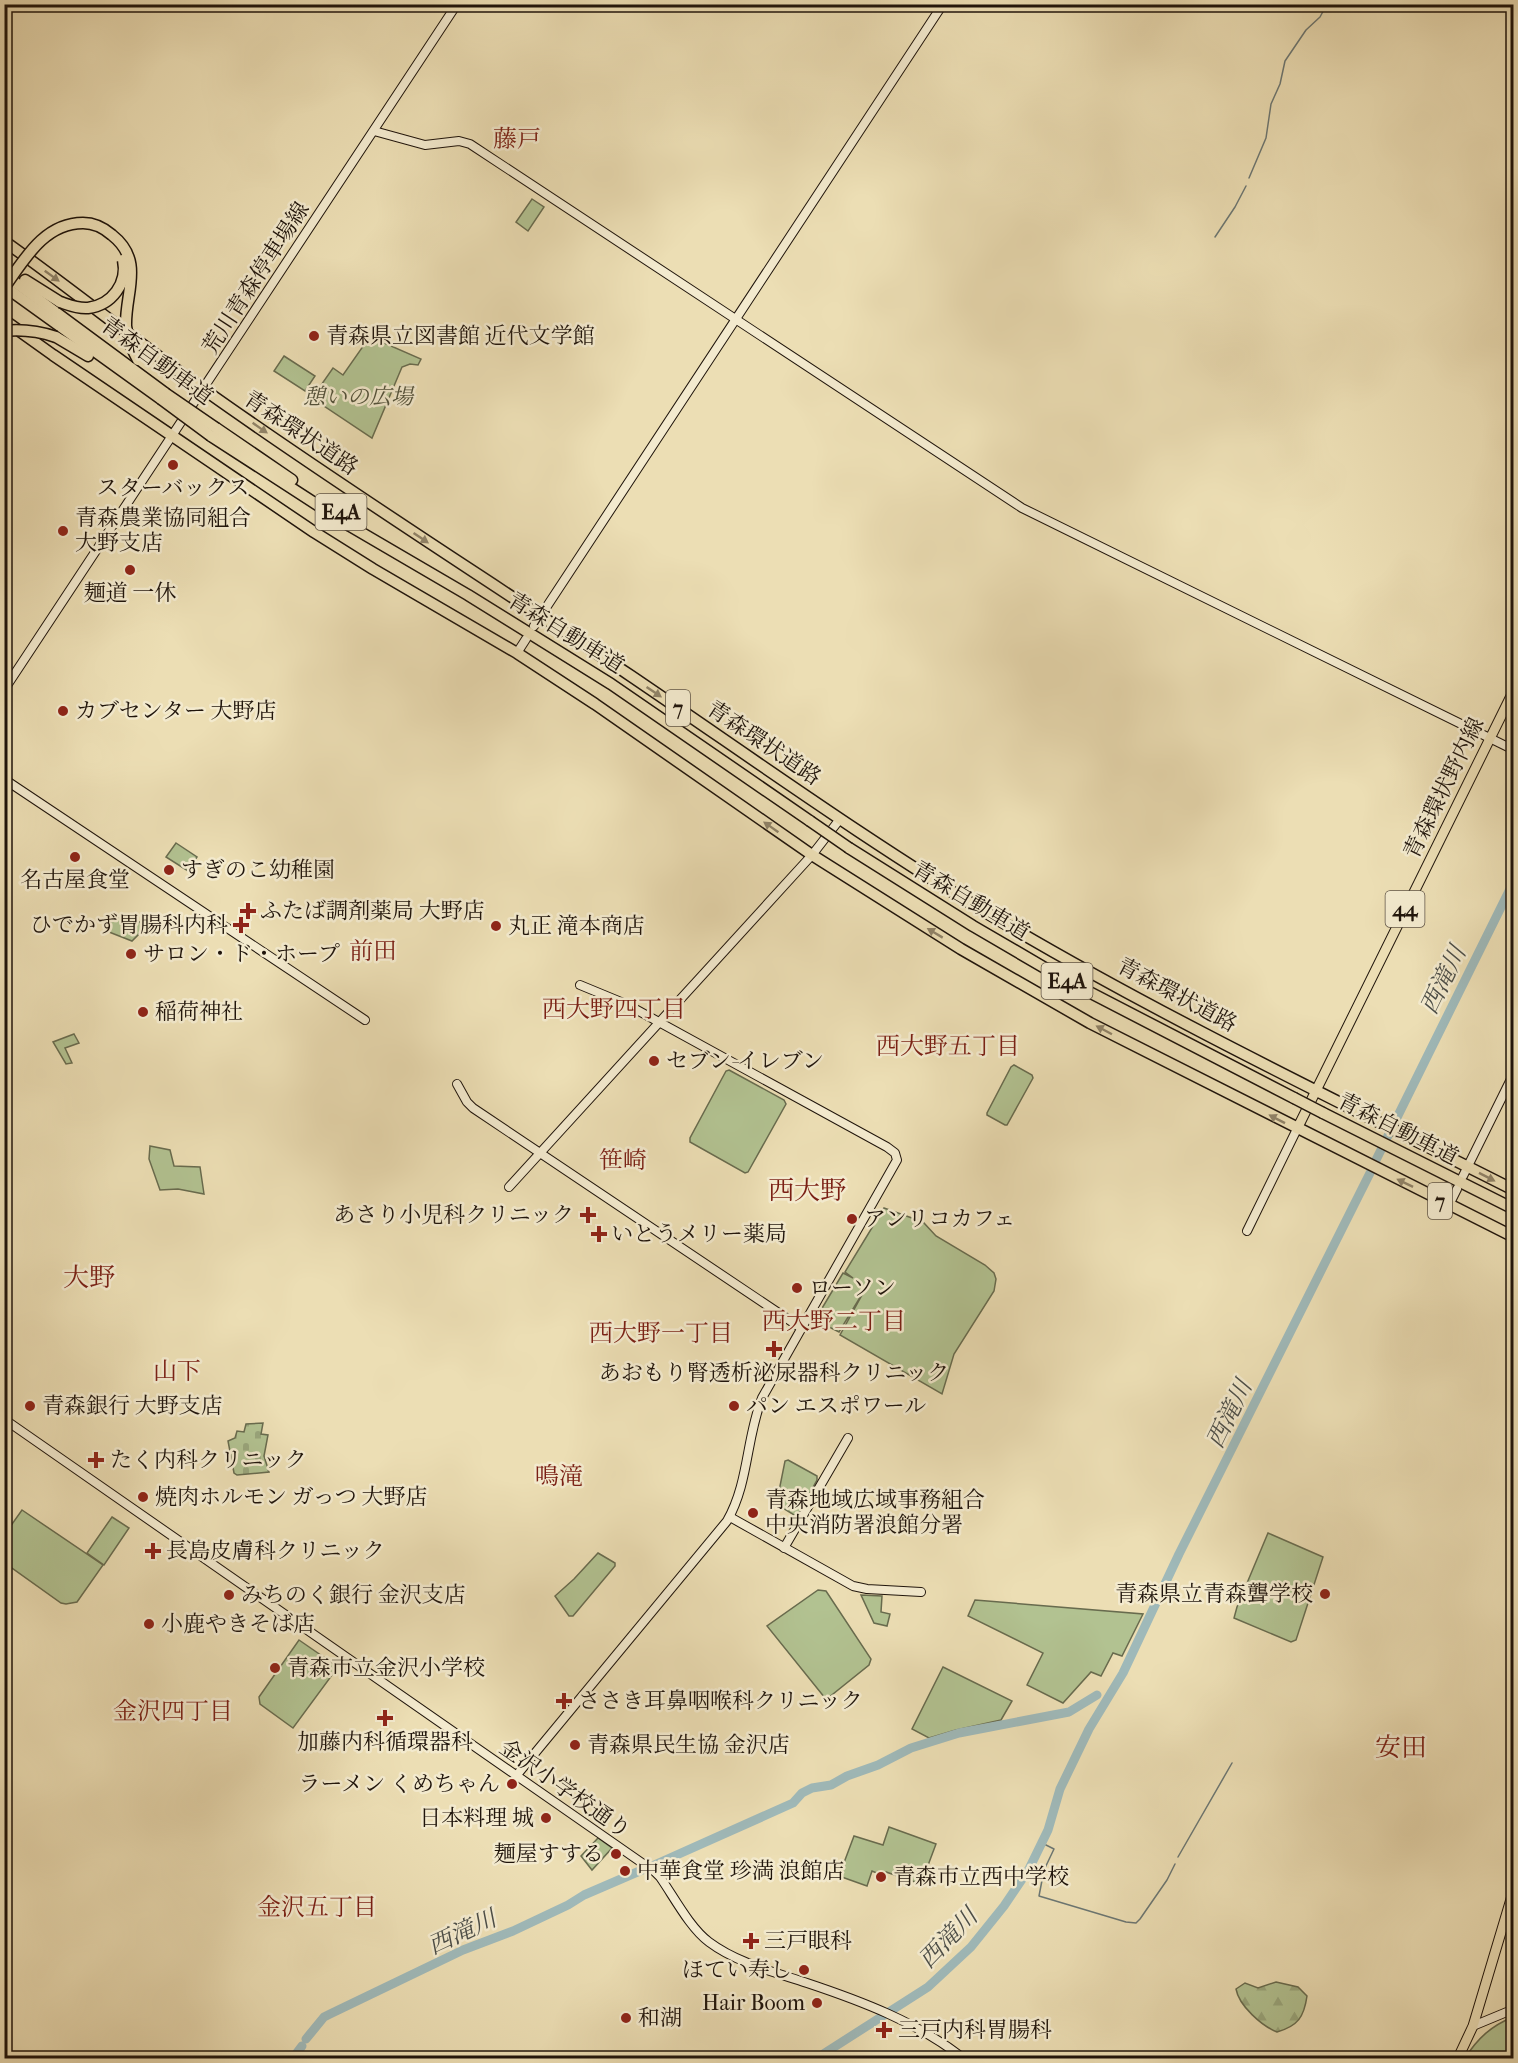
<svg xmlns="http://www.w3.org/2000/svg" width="1518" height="2063" font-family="'IM FELL French Canon','Noto Serif JP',serif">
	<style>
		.forest { fill: url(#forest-firs); stroke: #686b4e; stroke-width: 1.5 }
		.cemetery { fill: url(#cemetery-stones); stroke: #686b4e; stroke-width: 1.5 }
		.park { fill: #b2c291; stroke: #686b4e; stroke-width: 1.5 }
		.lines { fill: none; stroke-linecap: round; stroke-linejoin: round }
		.stream { stroke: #6c7773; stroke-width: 1.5 }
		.river { stroke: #9fb9b9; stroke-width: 9 }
		.secondary-casing { stroke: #1f140b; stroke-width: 10 }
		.primary-casing { stroke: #1f140b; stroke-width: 11 }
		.highway-casing { stroke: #1f140b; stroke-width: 13 }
		.secondary { stroke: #f3eace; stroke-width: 8 }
		.primary { stroke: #ecdeb4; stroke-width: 9 }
		.highway { stroke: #ecdeb4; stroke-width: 10 }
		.highway-bridge-casing { stroke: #1f140b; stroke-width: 13; stroke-linecap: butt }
		.highway-bridge { stroke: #ecdeb4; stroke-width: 10 }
		.oneway { fill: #908368 }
		.poi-dot { fill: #8f2418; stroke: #f3eace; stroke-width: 2 }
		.labels { text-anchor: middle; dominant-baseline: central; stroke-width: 5; stroke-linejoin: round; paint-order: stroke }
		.shield { fill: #f3eace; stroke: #5f5446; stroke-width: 1.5 }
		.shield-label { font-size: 21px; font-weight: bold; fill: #1f140b }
		.street-label { font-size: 22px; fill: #1f140b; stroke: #f3eace }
		.poi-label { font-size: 22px; fill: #1f140b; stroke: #f3eace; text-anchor: start }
		.park-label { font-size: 22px; font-style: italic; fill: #52513a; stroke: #f3eace }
		.neighbourhood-label { font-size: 24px; fill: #7a1f14; stroke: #f3eace }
		.water-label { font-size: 24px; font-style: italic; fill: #4c4e48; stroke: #f3eace }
		.quarter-label { font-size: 26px; fill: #7a1f14; stroke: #f3eace }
	</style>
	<defs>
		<pattern id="forest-firs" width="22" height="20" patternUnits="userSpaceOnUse" patternTransform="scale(1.5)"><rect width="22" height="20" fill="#b2c291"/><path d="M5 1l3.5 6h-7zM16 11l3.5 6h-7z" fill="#99a67c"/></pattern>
		<pattern id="cemetery-stones" width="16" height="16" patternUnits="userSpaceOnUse" patternTransform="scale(1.5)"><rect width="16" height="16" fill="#b2c291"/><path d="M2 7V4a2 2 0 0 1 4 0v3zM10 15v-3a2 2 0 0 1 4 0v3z" fill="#99a67c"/></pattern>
	</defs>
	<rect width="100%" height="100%" fill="#ecdeb4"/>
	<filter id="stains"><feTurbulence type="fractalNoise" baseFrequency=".00333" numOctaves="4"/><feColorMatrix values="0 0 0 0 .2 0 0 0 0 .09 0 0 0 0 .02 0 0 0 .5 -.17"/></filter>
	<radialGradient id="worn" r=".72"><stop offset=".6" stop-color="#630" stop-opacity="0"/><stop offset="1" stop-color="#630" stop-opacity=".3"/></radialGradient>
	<path class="forest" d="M1276 1982 1298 1987 1307 1996C1304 2017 1298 2026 1277 2032 1262 2026 1239 2006 1236 1989L1245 1983 1258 1988Z"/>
	<polygon class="cemetery" points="263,1423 261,1434 268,1435 264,1456 269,1472 237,1475 234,1473 228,1441 235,1438 237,1431 244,1432 246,1424"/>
	<g class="park">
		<polygon points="532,199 544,207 528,231 516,222"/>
		<polygon points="359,332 421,359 418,365 410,364 402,367 372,438 312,398 333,368 343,375 364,345 355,338"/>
		<polygon points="284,356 315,376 305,391 274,371"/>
		<polygon points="176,843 197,857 188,871 166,857"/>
		<polygon points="112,916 149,924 132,941 109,932"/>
		<polygon points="74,1034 79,1043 65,1048 72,1063 66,1064 53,1042"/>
		<polygon points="1014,1065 1032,1075 1033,1078 1007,1125 1005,1125 987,1115 987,1113 1011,1067"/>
		<polygon points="729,1070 784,1100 786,1104 748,1172 745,1173 690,1142 690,1138 726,1071"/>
		<polygon points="150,1146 170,1150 174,1166 200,1167 204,1194 178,1189 160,1190 149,1159"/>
		<polygon points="884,1208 923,1222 936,1236 985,1265 994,1273 996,1279 994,1291 954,1354 942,1394 840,1335 867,1286 839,1332 815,1320 843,1273 853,1278 845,1272"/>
		<polygon points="788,1460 817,1476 817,1480 798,1514 794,1515 778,1505 777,1501 785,1461"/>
		<polygon points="22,1510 103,1565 77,1602 66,1604 61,1603 5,1563 5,1534"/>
		<polygon points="112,1517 129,1528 104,1565 87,1553"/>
		<polygon points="1268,1533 1323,1557 1296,1640 1291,1642 1234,1618 1237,1607"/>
		<polygon points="598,1553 615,1563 615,1566 573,1616 569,1616 555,1596 574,1579"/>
		<polygon points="818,1590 826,1591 871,1659 869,1665 828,1698 825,1698 767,1626"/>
		<polygon points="861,1595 882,1596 881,1612 890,1614 887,1626 874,1623"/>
		<polygon points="975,1600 1143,1614 1122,1656 1113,1653 1101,1676 1091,1672 1063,1703 1027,1685 1043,1653 968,1616"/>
		<polygon points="299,1640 338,1667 293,1728 260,1704 259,1697"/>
		<polygon points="943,1667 1012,1701 1001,1720 956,1730 929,1738 912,1729"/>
		<polygon points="889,1827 936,1844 921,1884 886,1872 884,1876 872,1871 867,1886 839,1876 854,1836 883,1845"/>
		<polygon points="598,1838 612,1848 592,1870 581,1856"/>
		<path d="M1513 2017V2058H1465C1478 2038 1491 2026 1513 2017Z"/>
	</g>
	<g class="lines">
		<g class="stream">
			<polyline points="1249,178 1266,138 1271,104 1280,84 1285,61 1306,30 1320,17 1327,4"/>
			<polyline points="1215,237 1235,207 1246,186"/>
			<polyline points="1042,1843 1054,1849 1044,1870 1039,1896 1126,1922 1136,1923 1140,1919 1167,1880 1175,1864"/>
			<polyline points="1178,1857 1232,1763"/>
		</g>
		<g class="river">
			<polyline points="1376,1160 1514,881"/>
			<polyline points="652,1866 793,1803 802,1793 812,1788 831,1785 847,1776 878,1765 911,1748 959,1733 1069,1712 1097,1695"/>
			<polyline points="306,2039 324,2017 330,2014 463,1950 513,1931 568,1905 584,1895 642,1870"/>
			<polyline points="293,2058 302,2046"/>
			<polyline points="817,2058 928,1987 971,1947 1004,1906 1029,1869 1048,1830 1060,1789 1089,1729 1123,1673 1179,1554 1370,1173"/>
		</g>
		<g class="secondary-casing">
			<g id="secondary">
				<polyline points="374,131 425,145 459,141 470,144 1022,508 1514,750"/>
				<polyline points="534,626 943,4"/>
				<polyline points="517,653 526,639"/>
				<polyline points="4,690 457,4"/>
				<polyline points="4,779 365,1020"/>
				<polyline points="457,1084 467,1102 473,1108 801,1328"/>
				<polyline points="1463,1176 1514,1073"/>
				<polyline points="509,1187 812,855 840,819"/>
				<polyline points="1449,1205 1457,1189"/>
				<polyline points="1247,1231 1297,1129"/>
				<path d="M4 1419 655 1872 660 1877C674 1897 690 1928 709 1942 737 1963 774 1972 807 1983 861 2001 917 2022 963 2058"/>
				<polyline points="730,1517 853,1586 867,1589 921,1592"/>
				<polyline points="784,1548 848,1438"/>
				<path d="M516 1776 727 1521C749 1483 746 1438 762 1398L897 1160 895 1153 887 1147 626 1004 580 985"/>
				<polyline points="1473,2026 1514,2009"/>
			</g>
		</g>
		<g class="primary-casing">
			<g id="primary">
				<polyline points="1297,1129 1514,690"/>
				<polyline points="1458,2058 1473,2026 1514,1889"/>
			</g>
		</g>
		<g class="highway-casing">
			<g id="highway">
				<path d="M4 241C73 290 138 343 206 391 345 490 490 581 631 676 752 758 871 844 997 919 1164 1018 1340 1102 1514 1190"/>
				<polyline points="4,274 165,393"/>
				<polyline points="25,280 60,302"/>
				<polyline points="4,286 161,399"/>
				<polyline points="4,320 53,355 314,532 373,569 517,653 595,704 812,855 961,949 1090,1023 1514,1237"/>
				<polyline points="56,337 88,356"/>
				<polyline points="216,428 292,480"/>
				<polyline points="211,436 350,526 468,595 611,684 810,821"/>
				<polyline points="849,848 973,926 1062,978 1294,1098"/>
				<polyline points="1323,1113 1514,1209"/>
			</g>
		</g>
		<use href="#secondary" class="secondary"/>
		<use href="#primary" class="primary"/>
		<use href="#highway" class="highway"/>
		<g class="highway-bridge-casing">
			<g id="highway-bridge">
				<path d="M4 288C24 260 44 223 83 223 94 223 104 228 112 235 145 261 125 292 126 326 127 339 132 349 138 360"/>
				<path d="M60 302C69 305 78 309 88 308 112 305 128 283 123 260"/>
				<path d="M4 331C23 329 38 331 56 337"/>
				<polyline points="165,393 216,428"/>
				<polyline points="161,399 211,436"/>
				<polyline points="810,821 849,848"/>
				<polyline points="1294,1098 1323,1113"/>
			</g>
		</g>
		<use href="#highway-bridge" class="highway-bridge"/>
	</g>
	<defs><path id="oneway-solid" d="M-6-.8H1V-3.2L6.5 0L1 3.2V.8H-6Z" transform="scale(1.5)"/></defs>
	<g class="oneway">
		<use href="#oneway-solid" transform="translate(52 276) rotate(36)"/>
		<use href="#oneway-solid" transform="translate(260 428) rotate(35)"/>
		<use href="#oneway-solid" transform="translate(421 538) rotate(34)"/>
		<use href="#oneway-solid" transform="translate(654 692) rotate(34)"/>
		<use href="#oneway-solid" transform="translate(771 827) rotate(-145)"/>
		<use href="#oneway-solid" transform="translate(935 933) rotate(-149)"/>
		<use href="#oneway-solid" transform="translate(1104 1030) rotate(-152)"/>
		<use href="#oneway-solid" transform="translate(1277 1119) rotate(-153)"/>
		<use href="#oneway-solid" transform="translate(1487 1177) rotate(27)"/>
		<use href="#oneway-solid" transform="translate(1405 1183) rotate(-154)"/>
	</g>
	<g class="poi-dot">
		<circle cx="314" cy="336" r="6"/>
		<circle cx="173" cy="465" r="6"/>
		<circle cx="63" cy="531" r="6"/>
		<circle cx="130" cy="570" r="6"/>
		<circle cx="63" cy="711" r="6"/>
		<circle cx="75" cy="857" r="6"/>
		<circle cx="169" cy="870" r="6"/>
		<path d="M245 902h6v6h6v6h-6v6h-6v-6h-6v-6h6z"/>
		<path d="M238 916h6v6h6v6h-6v6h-6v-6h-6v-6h6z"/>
		<circle cx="496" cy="926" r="6"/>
		<circle cx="131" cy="954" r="6"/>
		<circle cx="143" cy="1012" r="6"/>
		<circle cx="654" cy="1061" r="6"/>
		<path d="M585 1206h6v6h6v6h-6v6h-6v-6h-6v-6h6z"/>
		<circle cx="852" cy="1219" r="6"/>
		<path d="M596 1225h6v6h6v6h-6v6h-6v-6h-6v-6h6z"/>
		<circle cx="797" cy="1288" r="6"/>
		<path d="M771 1340h6v6h6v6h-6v6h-6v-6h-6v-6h6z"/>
		<circle cx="30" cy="1406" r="6"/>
		<circle cx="734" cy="1406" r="6"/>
		<path d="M93 1451h6v6h6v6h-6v6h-6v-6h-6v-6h6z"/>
		<circle cx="143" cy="1497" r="6"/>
		<circle cx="753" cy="1513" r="6"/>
		<path d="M150 1542h6v6h6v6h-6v6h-6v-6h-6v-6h6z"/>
		<circle cx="1325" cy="1594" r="6"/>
		<circle cx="229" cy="1595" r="6"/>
		<circle cx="149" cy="1624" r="6"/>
		<circle cx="275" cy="1668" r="6"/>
		<path d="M561 1692h6v6h6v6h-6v6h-6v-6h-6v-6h6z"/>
		<path d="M382 1709h6v6h6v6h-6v6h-6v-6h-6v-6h6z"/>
		<circle cx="575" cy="1745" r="6"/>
		<circle cx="512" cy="1784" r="6"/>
		<circle cx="546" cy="1818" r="6"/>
		<circle cx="616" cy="1854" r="6"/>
		<circle cx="625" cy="1871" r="6"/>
		<circle cx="881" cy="1877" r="6"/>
		<path d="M748 1932h6v6h6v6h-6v6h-6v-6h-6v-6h6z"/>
		<circle cx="804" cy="1970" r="6"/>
		<circle cx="817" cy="2003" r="6"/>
		<circle cx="626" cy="2018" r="6"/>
		<path d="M881 2021h6v6h6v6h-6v6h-6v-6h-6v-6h6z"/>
	</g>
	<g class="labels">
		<g class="shield">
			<rect x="315.5" y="494" width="51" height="36" rx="4.5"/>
			<rect x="666" y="690" width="24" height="36" rx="4.5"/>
			<rect x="1385.5" y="891" width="39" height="36" rx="4.5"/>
			<rect x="1041.5" y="963" width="51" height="36" rx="4.5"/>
			<rect x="1428" y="1183" width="24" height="36" rx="4.5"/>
		</g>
		<g class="shield-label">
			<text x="341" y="512">E4A</text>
			<text x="678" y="708">7</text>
			<text x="1405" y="909">44</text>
			<text x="1067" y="981">E4A</text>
			<text x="1440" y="1201">7</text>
		</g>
		<g class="street-label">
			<text transform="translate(256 278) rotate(-57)">荒川青森停車場線</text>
			<text transform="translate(157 361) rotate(36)">青森自動車道</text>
			<text transform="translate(301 433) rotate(34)">青森環状道路</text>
			<text transform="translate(566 633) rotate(32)">青森自動車道</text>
			<text transform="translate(764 743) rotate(34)">青森環状道路</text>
			<text transform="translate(1444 788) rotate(-64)">青森環状野内線</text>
			<text transform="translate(971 901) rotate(31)">青森自動車道</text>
			<text transform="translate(1177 995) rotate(28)">青森環状道路</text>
			<text transform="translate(1398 1129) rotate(27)">青森自動車道</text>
			<text transform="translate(565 1789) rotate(35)">金沢小学校通り</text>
		</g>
		<g class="poi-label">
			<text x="326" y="336">青森県立図書館 近代文学館</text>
			<text x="173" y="488" text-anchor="middle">スターバックス</text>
			<text x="75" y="518">青森農業協同組合<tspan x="75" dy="25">大野支店</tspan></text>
			<text x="130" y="593" text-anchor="middle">麺道 一休</text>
			<text x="75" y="711">カブセンター 大野店</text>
			<text x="181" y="870">すぎのこ幼稚園</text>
			<text x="75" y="880" text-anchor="middle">名古屋食堂</text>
			<text x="260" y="911">ふたば調剤薬局 大野店</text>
			<text x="228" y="925" text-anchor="end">ひでかず胃腸科内科</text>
			<text x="508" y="926">丸正 滝本商店</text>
			<text x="143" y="954">サロン・ド・ホープ</text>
			<text x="155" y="1012">稲荷神社</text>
			<text x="666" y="1061">セブン-イレブン</text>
			<text x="574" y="1215" text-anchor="end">あさり小児科クリニック</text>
			<text x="864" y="1219">アンリコカフェ</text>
			<text x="611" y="1234">いとうメリー薬局</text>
			<text x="809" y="1288">ローソン</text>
			<text x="774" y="1373" text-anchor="middle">あおもり腎透析泌尿器科クリニック</text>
			<text x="42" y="1406">青森銀行 大野支店</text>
			<text x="746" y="1406">パン エスポワール</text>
			<text x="110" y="1460">たく内科クリニック</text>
			<text x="155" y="1497">焼肉ホルモン ガっつ 大野店</text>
			<text x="765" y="1500">青森地域広域事務組合<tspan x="765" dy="25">中央消防署浪館分署</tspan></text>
			<text x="166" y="1551">長島皮膚科クリニック</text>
			<text x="1313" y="1594" text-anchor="end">青森県立青森聾学校</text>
			<text x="241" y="1595">みちのく銀行 金沢支店</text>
			<text x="161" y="1624">小鹿やきそば店</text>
			<text x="287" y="1668">青森市立金沢小学校</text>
			<text x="578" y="1701">ささき耳鼻咽喉科クリニック</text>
			<text x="385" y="1742" text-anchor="middle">加藤内科循環器科</text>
			<text x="587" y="1745">青森県民生協 金沢店</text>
			<text x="500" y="1784" text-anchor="end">ラーメン くめちゃん</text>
			<text x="534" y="1818" text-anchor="end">日本料理 城</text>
			<text x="604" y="1854" text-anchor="end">麺屋すする</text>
			<text x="637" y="1871">中華食堂 珍満 浪館店</text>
			<text x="893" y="1877">青森市立西中学校</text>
			<text x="764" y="1941">三戸眼科</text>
			<text x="792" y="1970" text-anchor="end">ほてい寿し</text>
			<text x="805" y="2003" text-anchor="end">Hair Boom</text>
			<text x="638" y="2018">和湖</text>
			<text x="898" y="2030">三戸内科胃腸科</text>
		</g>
		<g class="park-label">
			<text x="358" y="397">憩いの広場</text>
		</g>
		<g class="neighbourhood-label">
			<text x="517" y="139">藤戸</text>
			<text x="373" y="951">前田</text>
			<text x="614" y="1009">西大野四丁目</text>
			<text x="948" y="1046">西大野五丁目</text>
			<text x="623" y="1160">笹崎</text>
			<text x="834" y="1321">西大野二丁目</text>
			<text x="661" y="1333">西大野一丁目</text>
			<text x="177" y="1371">山下</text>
			<text x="559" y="1476">鳴滝</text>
			<text x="173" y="1711">金沢四丁目</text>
			<text x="317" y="1907">金沢五丁目</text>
		</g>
		<g class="water-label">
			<text transform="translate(1443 980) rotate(-64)">西滝川</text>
			<text transform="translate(1229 1414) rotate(-64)">西滝川</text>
			<text transform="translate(462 1932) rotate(-25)">西滝川</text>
			<text transform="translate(948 1938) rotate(-46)">西滝川</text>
		</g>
		<g class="quarter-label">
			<text x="807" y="1190">西大野</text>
			<text x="89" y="1277">大野</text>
			<text x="1401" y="1747">安田</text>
		</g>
	</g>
	<rect width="1518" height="2063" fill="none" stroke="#ecdeb4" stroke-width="24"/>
	<rect x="6" y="6" width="1506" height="2051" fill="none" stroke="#1f140b" stroke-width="3"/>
	<rect x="12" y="12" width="1494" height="2039" fill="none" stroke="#1f140b" stroke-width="1.5"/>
	<rect width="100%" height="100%" filter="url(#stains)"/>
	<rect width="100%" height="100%" fill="url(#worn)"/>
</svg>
